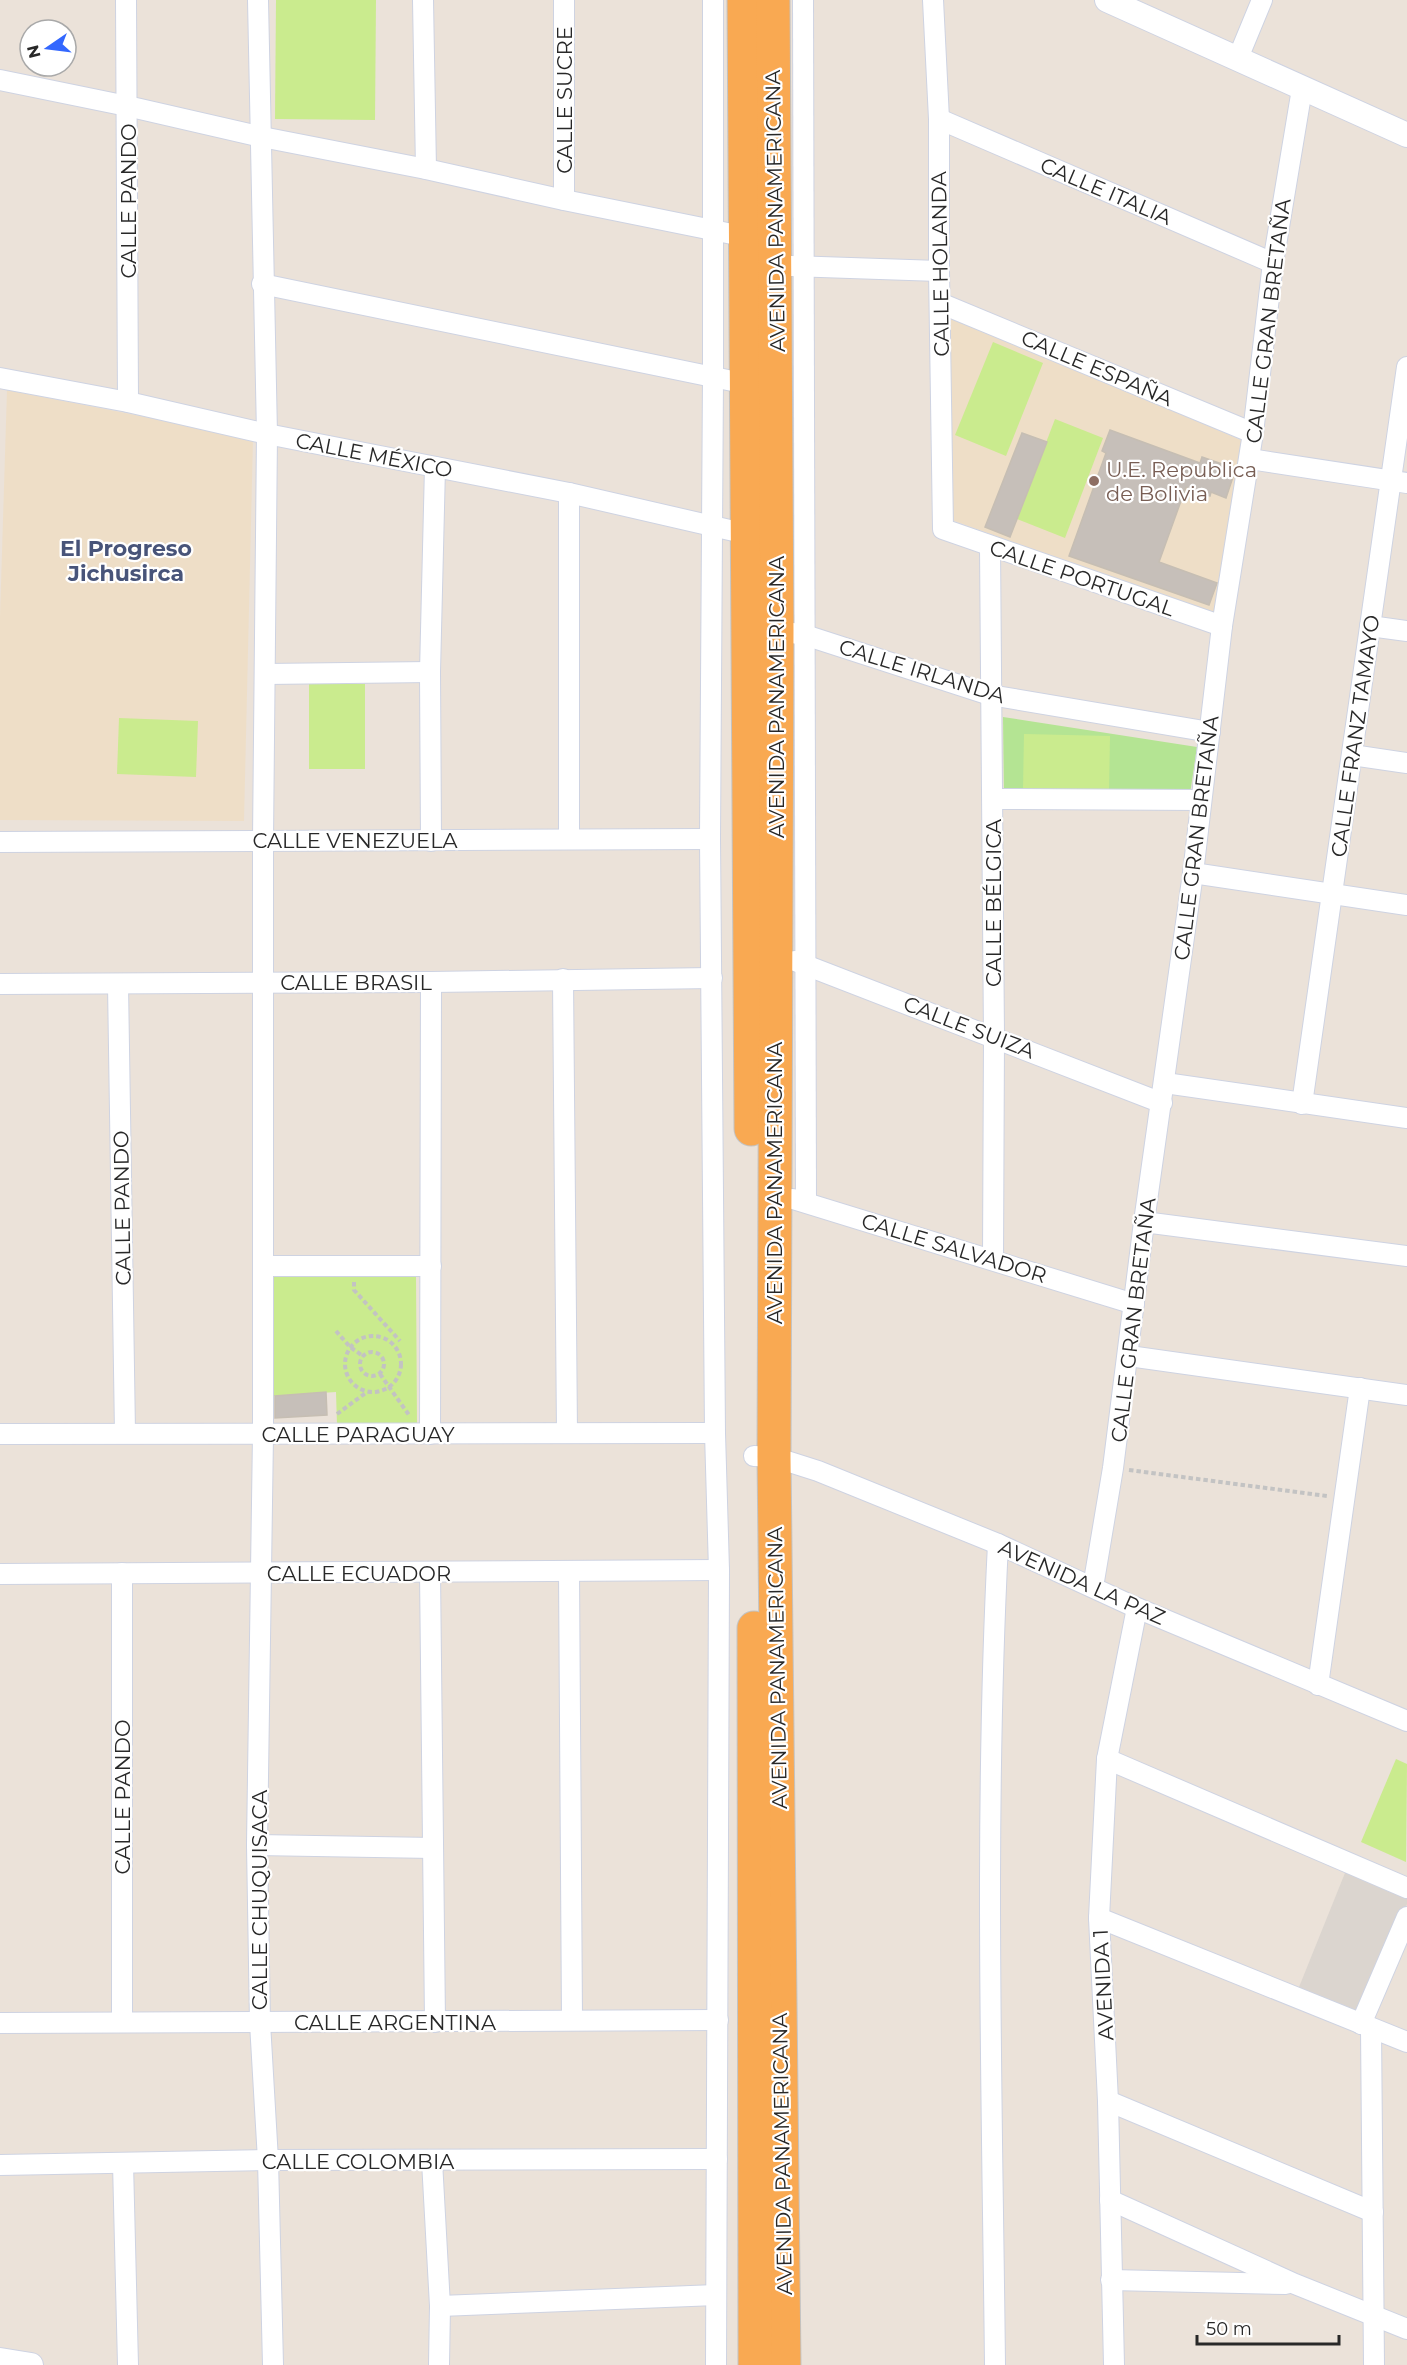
<svg xmlns="http://www.w3.org/2000/svg" width="1407" height="2365" font-family="Montserrat,sans-serif">
	<style>
		.education { fill: #eedec7 }
		.green { fill: #b4e493 }
		.pitch { fill: #caeb8e }
		.plaza { fill: #dbd5cf }
		.building { fill: #c6bfb9; stroke: #c6beb3; stroke-width: 1.5 }
		.lines { fill: none; stroke-linecap: round; stroke-linejoin: round }
		.minor-casing { stroke: #ced3e2; stroke-width: 22 }
		.tertiary-casing { stroke: #ced3e2; stroke-width: 26 }
		.trunk-casing { stroke: #c3c3c3; stroke-width: 35 }
		.path { stroke: #c3c3c3; stroke-width: 4; stroke-dasharray: 4.5 3; stroke-linecap: butt }
		.minor { stroke: #fff; stroke-width: 20 }
		.tertiary { stroke: #fff; stroke-width: 24 }
		.trunk { stroke: #f9a952; stroke-width: 33 }
		.education-dot { fill: #8d6e63; stroke: #fff; stroke-width: 2 }
		.labels { text-anchor: middle; dominant-baseline: central; stroke-width: 4.5; stroke-linejoin: round; paint-order: stroke }
		.street-label { font-size: 21px; fill: #282828; stroke: #fff }
		.education-label { font-size: 21px; fill: #785e54; stroke: #fff; text-anchor: start }
		.neighbourhood-label { font-size: 22px; font-weight: bold; fill: #485479; stroke: #fff }
	</style>
	<rect width="100%" height="100%" fill="#ebe2d9"/>
	<g class="education">
		<polygon points="949,313 1243,441 1216,616 952,520"/>
		<polygon points="7,390 253,438 244,821 0,820 0,617"/>
	</g>
	<polygon class="green" points="1003,717 1197,747 1190,794 1004,795"/>
	<g class="pitch">
		<polygon points="276,0 376,0 375,120 275,119"/>
		<polygon points="993,342 1043,363 1006,456 955,435"/>
		<polygon points="1055,419 1103,438 1065,538 1017,519"/>
		<rect x="309" y="684" width="56" height="85"/>
		<polygon points="119,718 198,721 196,777 117,774"/>
		<polygon points="1024,734 1110,736 1109,792 1023,790"/>
		<polygon points="271,1275 416,1276 417,1427 337,1425 336,1392 273,1396"/>
		<polygon points="1396,1759 1407,1764 1406,1862 1361,1842"/>
	</g>
	<polygon class="plaza" points="1349,1863 1407,1888 1407,1904 1361,2024 1295,1997"/>
	<g class="building">
		<polygon points="1110,430 1200,463 1202,457 1222,464 1220,469 1234,474 1226,498 1211,492 1210,496 1186,487 1159,562 1217,583 1209,605 1069,556 1106,453 1102,451"/>
		<polygon points="1022,433 1047,442 1010,537 985,527"/>
		<polygon points="326,1392 327,1415 275,1418 275,1396"/>
	</g>
	<g class="lines">
		<g class="minor-casing">
			<g id="minor">
				<polyline points="126,0 128,402"/>
				<polyline points="258,0 267,434 263,840 263,1434 257,1845 260,2023 268,2160 273,2365"/>
				<polyline points="423,0 426,169"/>
				<polyline points="564,0 564,200"/>
				<polyline points="713,0 713,377 710,839 715,1433 719,1570 716,2365"/>
				<polyline points="803,0 806,1202"/>
				<polyline points="933,0 939,119 939,271 943,529 1222,626"/>
				<polyline points="1238,58 1262,0"/>
				<polyline points="0,80 127,106 262,137 426,169 564,200 747,237"/>
				<polyline points="939,119 1273,263"/>
				<polyline points="791,266 939,271"/>
				<polyline points="262,284 747,384"/>
				<polyline points="940,303 1253,433"/>
				<polyline points="0,378 128,402 267,434 569,493 747,534"/>
				<polyline points="1250,459 1407,483"/>
				<polyline points="569,493 569,839"/>
				<polyline points="990,547 994,1037 993,1259"/>
				<polyline points="1370,626 1407,631"/>
				<polyline points="793,633 811,637 990,695 1210,732"/>
				<polyline points="266,674 430,672"/>
				<polyline points="1352,755 1407,763"/>
				<polyline points="993,799 1201,800"/>
				<polyline points="431,841 430,672 435,467"/>
				<polyline points="0,842 710,839"/>
				<polyline points="1193,873 1407,905"/>
				<polyline points="795,961 1162,1103"/>
				<polyline points="563,979 567,1433"/>
				<polyline points="0,984 431,982 712,978"/>
				<polyline points="118,984 125,1433"/>
				<polyline points="1165,1083 1407,1118"/>
				<polyline points="1302,1104 1407,367"/>
				<polyline points="793,1199 1134,1304"/>
				<polyline points="1144,1222 1407,1256"/>
				<polyline points="264,1266 431,1266"/>
				<polyline points="1129,1356 1407,1395"/>
				<polyline points="0,1434 715,1433"/>
				<polyline points="430,1434 431,982"/>
				<polyline points="754,1456 774,1457 818,1471 998,1544 1137,1608 1407,1721"/>
				<polyline points="569,1571 572,2020"/>
				<polyline points="122,1573 122,2022"/>
				<polyline points="430,1573 435,2022"/>
				<polyline points="0,1574 719,1570"/>
				<polyline points="1093,1587 1113,1468 1144,1222 1193,873 1222,626 1253,433 1273,263 1302,89"/>
				<polyline points="1318,1685 1360,1388"/>
				<polyline points="1107,1759 1407,1888"/>
				<polyline points="257,1845 433,1848"/>
				<polyline points="1099,1918 1407,2042"/>
				<polyline points="0,2023 718,2020"/>
				<polyline points="1361,2024 1407,1917"/>
				<polyline points="1371,2028 1374,2365"/>
				<polyline points="1108,2101 1373,2212"/>
				<polyline points="432,2161 440,2306 439,2365"/>
				<polyline points="123,2163 128,2365"/>
				<polyline points="0,2165 268,2160 717,2159"/>
				<polyline points="1110,2200 1295,2284 1407,2329"/>
				<polyline points="1111,2280 1286,2284"/>
				<polyline points="440,2306 716,2295"/>
				<path d="M995 2365C992 2091 984 1817 998 1544"/>
				<polyline points="1114,2365 1108,2101 1099,1918 1107,1759 1137,1608"/>
			</g>
		</g>
		<g class="tertiary-casing">
			<g id="tertiary">
				<polyline points="1107,0 1407,135"/>
				<polyline points="0,2360 31,2365"/>
			</g>
		</g>
		<g class="trunk-casing">
			<g id="trunk">
				<polyline points="744,0 751,1129"/>
				<polyline points="773,0 777,630 774,1457 784,2365"/>
				<polyline points="754,1628 755,2365"/>
			</g>
		</g>
		<g class="path">
			<polyline points="354,1282 354,1290 400,1341"/>
			<polyline points="336,1331 350,1347 363,1356"/>
			<circle cx="373" cy="1364" r="28"/>
			<circle cx="372" cy="1364" r="12"/>
			<polyline points="380,1374 409,1415"/>
			<polyline points="337,1414 367,1392"/>
			<polyline points="1129,1470 1327,1496"/>
		</g>
		<use href="#minor" class="minor"/>
		<use href="#tertiary" class="tertiary"/>
		<use href="#trunk" class="trunk"/>
	</g>
	<circle class="education-dot" cx="1094" cy="481" r="6"/>
	<g class="labels">
		<g class="street-label">
			<text transform="translate(564 100) rotate(-90)">CALLE SUCRE</text>
			<text transform="translate(1106 191) rotate(23)">CALLE ITALIA</text>
			<text transform="translate(128 201) rotate(-90)">CALLE PANDO</text>
			<text transform="translate(775 211) rotate(-91)">AVENIDA PANAMERICANA</text>
			<text transform="translate(940 264) rotate(-91)">CALLE HOLANDA</text>
			<text transform="translate(1268 321) rotate(-83)">CALLE GRAN BRETAÑA</text>
			<text transform="translate(1097 368) rotate(23)">CALLE ESPAÑA</text>
			<text transform="translate(374 455) rotate(11)">CALLE MÉXICO</text>
			<text transform="translate(1082 578) rotate(19)">CALLE PORTUGAL</text>
			<text transform="translate(922 671) rotate(17)">CALLE IRLANDA</text>
			<text transform="translate(776 697) rotate(-90)">AVENIDA PANAMERICANA</text>
			<text transform="translate(1355 736) rotate(-82)">CALLE FRANZ TAMAYO</text>
			<text transform="translate(1196 838) rotate(-83)">CALLE GRAN BRETAÑA</text>
			<text x="355" y="840">CALLE VENEZUELA</text>
			<text transform="translate(993 903) rotate(-90)">CALLE BÉLGICA</text>
			<text x="356" y="982">CALLE BRASIL</text>
			<text transform="translate(969 1027) rotate(21)">CALLE SUIZA</text>
			<text transform="translate(774 1183) rotate(-90)">AVENIDA PANAMERICANA</text>
			<text transform="translate(122 1208) rotate(-91)">CALLE PANDO</text>
			<text transform="translate(954 1248) rotate(17)">CALLE SALVADOR</text>
			<text transform="translate(1133 1320) rotate(-83)">CALLE GRAN BRETAÑA</text>
			<text x="358" y="1434">CALLE PARAGUAY</text>
			<text x="359" y="1573">CALLE ECUADOR</text>
			<text transform="translate(1082 1582) rotate(24)">AVENIDA LA PAZ</text>
			<text transform="translate(777 1668) rotate(-91)">AVENIDA PANAMERICANA</text>
			<text transform="translate(122 1797) rotate(-90)">CALLE PANDO</text>
			<text transform="translate(259 1900) rotate(-90)">CALLE CHUQUISACA</text>
			<text transform="translate(1103 1985) rotate(-93)">AVENIDA 1</text>
			<text x="395" y="2022">CALLE ARGENTINA</text>
			<text transform="translate(782 2154) rotate(-91)">AVENIDA PANAMERICANA</text>
			<text x="358" y="2161">CALLE COLOMBIA</text>
		</g>
		<g class="education-label">
			<text x="1106" y="469">U.E. Republica<tspan x="1106" dy="24">de Bolivia</tspan></text>
		</g>
		<g class="neighbourhood-label">
			<text x="126" y="548">El Progreso<tspan x="126" dy="25">Jichusirca</tspan></text>
		</g>
	</g>
	<g transform="translate(48 48) rotate(256)"><circle r="28" fill="#ffffff" stroke="#a9a9a9" stroke-width="1.5"/>
	<path d="M0-4.5L10 22L0 15L-10 22Z" fill="#3367fe"/>
	<text y="-9" font-size="16" font-weight="bold" text-anchor="middle" fill="#282828">N</text>
	</g>
	<path d="M1197 2335v9h142v-9" fill="none" stroke="#282828" stroke-width="3"/>
	<text x="1206" y="2335" font-size="18" fill="#282828" stroke="#ffffff" stroke-width="4.5" paint-order="stroke">50 m</text>
</svg>
